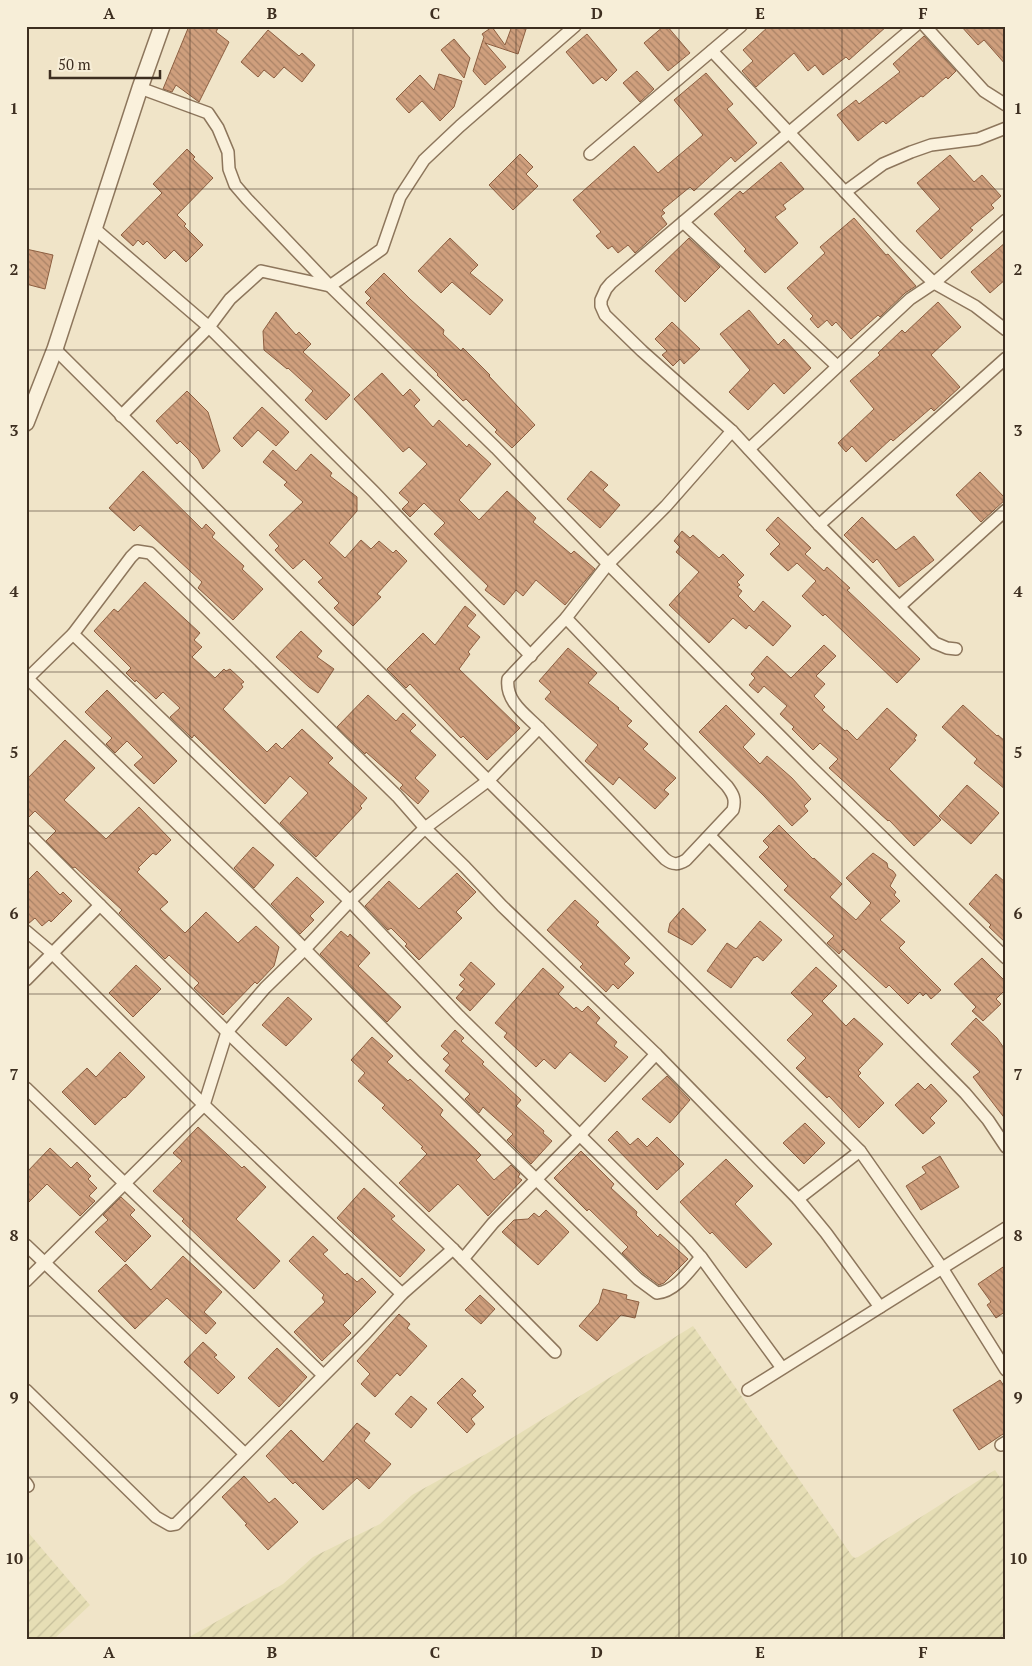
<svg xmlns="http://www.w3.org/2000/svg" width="1032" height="1666" font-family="'PT Serif',serif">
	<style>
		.farmland { fill: url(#farmland-furrows) }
		.building { fill: url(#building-back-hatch); stroke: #8d5f41 }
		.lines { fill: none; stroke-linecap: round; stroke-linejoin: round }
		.minor-casing { stroke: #8d765c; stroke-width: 14 }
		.tertiary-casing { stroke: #8d765c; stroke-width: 18 }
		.minor { stroke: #faf1dc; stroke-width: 11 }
		.tertiary { stroke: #faf1dc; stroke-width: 15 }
		.grid { fill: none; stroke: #3d2e20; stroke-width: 1; stroke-opacity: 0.55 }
		.neatline { fill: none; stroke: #3d2e20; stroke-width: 2 }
		.grid-label { font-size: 16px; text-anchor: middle; font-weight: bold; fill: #3d2e20 }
	</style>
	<defs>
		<pattern id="farmland-furrows" width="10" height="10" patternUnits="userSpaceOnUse" patternTransform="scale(1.25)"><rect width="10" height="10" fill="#e6deb5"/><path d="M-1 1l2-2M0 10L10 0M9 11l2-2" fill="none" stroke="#c6bf9b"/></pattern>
		<pattern id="building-back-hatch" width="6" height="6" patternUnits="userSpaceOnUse" patternTransform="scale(1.25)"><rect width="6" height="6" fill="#cf9f7d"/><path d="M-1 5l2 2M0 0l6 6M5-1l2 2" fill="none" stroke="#a98266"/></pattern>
	</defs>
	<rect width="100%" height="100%" fill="#f0e4c8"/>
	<g class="farmland">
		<polygon points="693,1326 852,1556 855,1558 858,1557 995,1470 1006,1487 1006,1640 184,1640 283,1584 313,1557 380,1524 412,1495 486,1454"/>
		<polygon points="26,1530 90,1605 53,1640 26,1640"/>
	</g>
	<g class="building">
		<polygon points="189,26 219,26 216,32 229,42 199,102 176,85 172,92 163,89"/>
		<polygon points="512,26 527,26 518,54 485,43 506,67 485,85 473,71 484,37 482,34 492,27 505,45"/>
		<polygon points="664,26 667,26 690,53 668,71 644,43"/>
		<polygon points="769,26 887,26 849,60 846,57 823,75 815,65 808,71 794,53 756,87 742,71 753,61 743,50"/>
		<polygon points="961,26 1006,26 1006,65 984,40 978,45"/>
		<polygon points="268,30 299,56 302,53 315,65 302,82 284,67 274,78 264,70 258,77 241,62"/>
		<polygon points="587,34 617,70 606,81 602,77 593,84 566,52"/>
		<polygon points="924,36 956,71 948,79 946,77 923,97 921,96 886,124 883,121 858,141 837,115 856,100 859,104 900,72 893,64"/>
		<polygon points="454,39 470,58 464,78 441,50"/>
		<polygon points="637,71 654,89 640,102 623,83"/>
		<polygon points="706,73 733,104 727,109 757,143 735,162 731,157 694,191 690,187 662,210 665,213 661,216 667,224 635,253 628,245 618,253 612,246 608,249 596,236 601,232 573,200 634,146 658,173 703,135 674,100"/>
		<polygon points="439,74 462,81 454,107 440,121 422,101 409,113 396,99 420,75 434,90"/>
		<polygon points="187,149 195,157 193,159 213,178 177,215 186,224 184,226 203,245 186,262 174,250 165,259 147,241 143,245 138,240 133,246 121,235 162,193 153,184"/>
		<polygon points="520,154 533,167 526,174 538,186 513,210 489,185"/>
		<polygon points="950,155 974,182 982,175 1001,196 991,205 994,208 970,228 973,230 941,259 916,231 940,209 917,183"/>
		<polygon points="781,162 804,189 783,205 786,209 775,217 798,243 765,273 744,251 746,249 714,214 740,191 743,194"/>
		<polygon points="854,218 886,255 888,254 916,286 905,293 880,317 878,315 851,339 836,322 832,326 827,320 818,328 810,319 813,316 787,288 825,253 820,247"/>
		<polygon points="450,238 478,265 470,273 503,300 490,315 452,282 441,293 418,271"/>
		<polygon points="689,238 720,267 685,302 655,271"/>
		<polygon points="1006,242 1006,279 990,293 971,272"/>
		<polygon points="26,249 53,255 45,289 26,284"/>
		<polygon points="384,273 410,299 444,330 443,334 461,351 463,348 490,375 489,376 535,425 512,448 495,432 497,430 466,399 463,401 437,375 438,374 366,303 371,298 365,292"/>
		<polygon points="938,302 961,327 931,355 960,387 934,411 931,408 893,441 891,439 866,462 852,446 846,452 838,443 874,409 850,381 880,355 878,353 902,330 905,333"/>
		<polygon points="749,310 778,345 784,339 811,368 784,394 774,383 748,410 729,392 750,370 720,334"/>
		<polygon points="276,312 296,335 299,332 311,344 303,352 350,395 326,420 305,400 313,391 288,368 287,369 264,350 263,331"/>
		<polygon points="672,322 700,349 684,364 680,359 673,366 662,355 667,351 655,339"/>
		<polygon points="382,373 403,396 410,389 420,400 414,406 433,427 439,420 467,447 469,444 491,464 459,500 479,520 507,491 536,518 533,522 571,554 574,551 595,569 565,605 536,580 523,596 516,590 504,605 485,590 488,586 434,534 445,523 424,503 410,517 402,509 409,502 399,493 427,464 409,447 403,452 354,399"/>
		<polygon points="187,391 208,412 220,451 203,469 198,459 180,441 177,444 156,421"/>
		<polygon points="262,407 289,432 276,446 258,430 242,447 233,438"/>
		<polygon points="273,450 296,471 311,454 332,473 330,476 357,497 357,511 329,543 345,558 361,540 371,549 379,541 393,553 396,550 407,561 377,594 381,597 353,626 334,608 339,603 318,582 323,578 304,559 293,569 275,550 279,546 269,535 303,502 284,485 287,482 263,462"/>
		<polygon points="143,471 202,529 206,524 215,533 212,537 244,566 242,569 263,589 233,620 198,588 202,582 140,525 134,531 109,508"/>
		<polygon points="591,471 608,485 603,490 620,505 600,528 567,499"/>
		<polygon points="980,472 1006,499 981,522 956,495"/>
		<polygon points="778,517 811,548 805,554 824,571 827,567 850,588 847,590 920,659 897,683 825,614 823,616 802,596 816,581 797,563 788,571 770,554 780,544 766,530"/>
		<polygon points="862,517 896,550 914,536 934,560 899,587 877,559 873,563 844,535"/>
		<polygon points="682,531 690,538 693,535 719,558 723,554 744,575 737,582 740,585 737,587 742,591 738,596 754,612 763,601 791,626 773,646 749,625 746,629 733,618 709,643 669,605 699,572 676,552 680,547 674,541"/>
		<polygon points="145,582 200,633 194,640 202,647 192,657 215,678 224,669 226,671 230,669 244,682 241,684 243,687 223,709 267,752 276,743 282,749 302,729 333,758 328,763 367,798 360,806 362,808 316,857 280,823 308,793 290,776 265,804 194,735 192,738 170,717 180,708 163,692 156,699 136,680 135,682 126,673 131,668 94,631 114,609 118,612"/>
		<polygon points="465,606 476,615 467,626 480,637 468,652 470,654 459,669 520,728 487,760 463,736 461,738 410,684 406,688 387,669 423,633 435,645"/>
		<polygon points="301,631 322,651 317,657 334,669 318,693 309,687 276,657"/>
		<polygon points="824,645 836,656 816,676 825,684 814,696 825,707 822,710 845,731 847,730 857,740 887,708 917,735 914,739 916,740 889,769 941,820 914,846 889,820 888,821 829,768 838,759 820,743 813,750 792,729 794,727 780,714 787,706 764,686 758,693 749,685 755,678 751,674 767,656 791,678"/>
		<polygon points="568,648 597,673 588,683 619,708 618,709 632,721 627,726 648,744 643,749 676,778 664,790 669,794 655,809 619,777 613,785 585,761 598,745 545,699 551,692 539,681"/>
		<polygon points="107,690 177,761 154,784 134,765 143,757 127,741 115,753 106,744 112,738 85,712"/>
		<polygon points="368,695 396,721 403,713 416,725 410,731 436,755 415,778 429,791 418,804 400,788 403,785 366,752 365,754 337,727"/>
		<polygon points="726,705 755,734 743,747 760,764 767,756 792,778 811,799 804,806 808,811 792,826 764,796 699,732"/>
		<polygon points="963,705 997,736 998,735 1006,742 1006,790 974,763 977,759 942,727"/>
		<polygon points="65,740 95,768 64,800 106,839 139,807 171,840 156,855 153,853 138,868 140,869 137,872 168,902 160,909 185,933 206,912 238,943 256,926 279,947 274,966 257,984 255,982 223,1015 194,988 199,983 169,955 165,959 119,913 122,910 75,867 73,868 46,841 56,831 35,811 26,820 26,780"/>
		<polygon points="967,785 999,813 971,844 939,816"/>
		<polygon points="779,825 813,859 814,858 842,884 830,897 856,920 871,903 846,878 873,853 887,863 888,868 893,871 896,875 890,886 896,892 894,895 900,901 880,920 905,942 899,948 941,990 931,999 926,993 923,996 920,992 908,1004 889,985 886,988 843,949 839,954 827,943 834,936 784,890 788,886 759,857 769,847 763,841"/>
		<polygon points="253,847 274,865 254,888 234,868"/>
		<polygon points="37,871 60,895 63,892 72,901 51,922 49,920 42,926 35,918 28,924 26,924 26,882"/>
		<polygon points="457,873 476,892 456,912 462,918 419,960 405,946 407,944 391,928 388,930 365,906 389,881 419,909"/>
		<polygon points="996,874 1006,883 1006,943 989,927 991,925 969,904"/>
		<polygon points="297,877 324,902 310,916 314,920 300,934 271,904"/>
		<polygon points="575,900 599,922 596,925 630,958 624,964 634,973 618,989 613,984 606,992 580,967 583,964 547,930"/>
		<polygon points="683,908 706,930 692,945 668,932 670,923"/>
		<polygon points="760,921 782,940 763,961 757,956 755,958 754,957 731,988 707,971 727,943 736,949"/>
		<polygon points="341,931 348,937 350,934 370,953 358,966 401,1007 387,1022 320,954"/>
		<polygon points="982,958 1006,982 1006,989 996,999 1001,1004 983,1021 972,1011 976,1007 954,984"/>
		<polygon points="471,962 495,984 470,1011 456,998 464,989 459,985 465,979 460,975"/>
		<polygon points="136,965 161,989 133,1017 109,993"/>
		<polygon points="816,967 837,986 822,1001 846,1026 854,1018 883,1044 858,1070 861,1073 858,1076 884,1103 859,1128 829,1096 827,1098 796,1068 806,1058 787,1040 813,1014 791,993"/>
		<polygon points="543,968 564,987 558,994 574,1009 576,1007 582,1012 588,1006 600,1018 596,1023 617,1042 614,1046 628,1057 605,1082 570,1052 555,1069 544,1059 536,1067 504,1037 507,1033 495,1023"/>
		<polygon points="288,997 312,1019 286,1046 262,1025"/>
		<polygon points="976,1018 997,1038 1006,1051 1006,1120 973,1077 980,1072 951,1044"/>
		<polygon points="455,1030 464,1038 461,1041 484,1062 482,1064 521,1100 516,1106 544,1131 543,1133 552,1141 531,1164 507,1140 513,1134 483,1107 479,1113 465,1099 470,1094 445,1071 450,1065 443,1059 449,1053 441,1046"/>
		<polygon points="372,1037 393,1056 387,1062 408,1081 410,1079 443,1110 440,1115 481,1155 476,1160 494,1180 511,1165 520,1174 518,1177 522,1180 488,1216 458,1184 429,1212 399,1183 427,1154 421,1148 423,1147 382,1108 385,1105 358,1081 365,1073 351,1060"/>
		<polygon points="120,1052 145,1077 125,1098 124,1097 95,1125 62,1092 87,1068 96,1077"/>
		<polygon points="667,1076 690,1100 670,1123 642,1099"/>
		<polygon points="918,1083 925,1090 931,1084 947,1101 930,1118 935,1123 923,1134 895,1105"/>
		<polygon points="805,1123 825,1143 804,1164 783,1143"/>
		<polygon points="198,1127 242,1168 244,1166 266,1187 236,1219 280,1261 254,1289 182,1221 184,1219 153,1191 182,1161 173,1153"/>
		<polygon points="617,1131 630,1145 638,1138 647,1147 657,1137 684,1164 657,1190 608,1140"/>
		<polygon points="50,1148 71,1168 77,1162 91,1176 88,1179 97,1188 89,1196 95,1201 80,1216 47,1184 26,1205 26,1173"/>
		<polygon points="581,1151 614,1184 611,1188 637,1212 636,1215 658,1237 660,1234 688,1259 664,1283 659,1285 643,1273 622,1253 628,1247 589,1209 587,1211 554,1178"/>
		<polygon points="940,1156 959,1187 921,1210 906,1186 926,1173 922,1167"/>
		<polygon points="726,1159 753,1186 735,1204 772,1244 746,1268 712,1232 710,1234 680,1202"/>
		<polygon points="364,1188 395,1216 391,1219 425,1250 400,1277 337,1218"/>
		<polygon points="121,1197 135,1210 130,1215 151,1236 125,1262 95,1232 108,1220 103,1215"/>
		<polygon points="546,1210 569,1232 538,1265 502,1232 514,1220 528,1219 534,1213 539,1217"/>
		<polygon points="313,1236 328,1250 323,1254 345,1275 347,1273 357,1282 362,1278 376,1292 343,1325 351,1333 322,1361 294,1332 325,1302 322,1298 324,1295 289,1261"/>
		<polygon points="183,1256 222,1292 204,1312 216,1323 206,1334 167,1298 135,1329 98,1291 126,1264 151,1290"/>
		<polygon points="1006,1265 1006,1311 996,1318 987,1305 991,1302 978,1284"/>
		<polygon points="603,1289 627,1295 626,1299 639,1302 635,1318 621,1315 597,1341 579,1326 599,1303"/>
		<polygon points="480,1295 495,1309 481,1324 465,1310"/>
		<polygon points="399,1314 410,1324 407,1328 427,1346 400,1376 397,1373 375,1397 361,1384 370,1374 357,1361"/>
		<polygon points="203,1342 217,1355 214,1357 235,1377 218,1394 184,1362"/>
		<polygon points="277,1348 307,1377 279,1407 248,1378"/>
		<polygon points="462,1378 476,1391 472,1395 484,1407 471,1419 475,1424 467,1433 437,1403"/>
		<polygon points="1000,1380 1006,1389 1006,1432 979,1450 953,1410"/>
		<polygon points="411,1396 427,1409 411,1428 395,1414"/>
		<polygon points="357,1423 370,1433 364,1441 391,1464 369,1489 357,1478 323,1510 295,1482 293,1484 266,1456 291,1430 323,1462"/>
		<polygon points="244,1476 269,1503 275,1498 298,1522 268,1550 245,1525 247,1524 222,1497"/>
	</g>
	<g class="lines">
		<g class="minor-casing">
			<g id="minor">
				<polyline points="915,26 611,283 606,289 601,300 601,306 605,315 642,351 732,431 819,525 935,643 947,648 956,649"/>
				<polyline points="925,26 984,91 1006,105"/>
				<polyline points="712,51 897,247 934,283 975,306 1006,330"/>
				<polyline points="140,88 208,113 218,128 228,152 229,169 235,185 247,199 330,286 496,448 608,564 812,768 1006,958"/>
				<polyline points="590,154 741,26"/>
				<polyline points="845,192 883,164 911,152 931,145 978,139 1006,128"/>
				<polyline points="683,222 837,366"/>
				<polyline points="95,229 209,327 374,492 531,656"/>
				<polyline points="55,349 860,1151 942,1268 1006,1370"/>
				<polyline points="121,416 209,327 230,299 261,271 330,286 382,249 400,197 424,160 460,126 575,26"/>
				<polyline points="749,449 910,299 934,283 1006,220"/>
				<polyline points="819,525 1006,358"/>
				<polyline points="900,606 1006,510"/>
				<polyline points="73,634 350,901 459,1016 688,1242 701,1257 782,1368"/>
				<path d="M26 677 264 908 415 1061 638 1279 657 1293C675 1292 690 1270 701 1257"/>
				<polyline points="28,678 73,634 131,557 137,551 150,553 397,796 425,828 465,867 502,906 656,1054 798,1199 826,1233 880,1307"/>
				<path d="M539 728 665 859C673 865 678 865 686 860L733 810C736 799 733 794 727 786L566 618"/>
				<polyline points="26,831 227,1032 453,1249 555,1352"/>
				<polyline points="710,836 965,1093 988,1120 1006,1147"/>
				<polyline points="26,931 52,953 204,1105 402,1294"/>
				<polyline points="26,980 100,905"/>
				<polyline points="26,1088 323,1375"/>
				<polyline points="798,1199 860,1151"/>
				<polyline points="26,1245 245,1454"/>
				<polyline points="463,1259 493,1223 580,1135 656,1054"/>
				<path d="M26 1281 204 1105 227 1032 265 988 304 950 350 901 425 828 489 780 539 728C525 714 505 701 508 679L566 618 608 564 666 506 732 431"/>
				<polyline points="26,1390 156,1517 170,1525 176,1524 366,1333 402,1294 453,1249"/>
				<polyline points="748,1390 1006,1228"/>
				<polyline points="1001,1445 1006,1442"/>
				<polyline points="26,1483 28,1486"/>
			</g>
		</g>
		<g class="tertiary-casing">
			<polyline id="tertiary" points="26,423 55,349 140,88 162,26"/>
		</g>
		<use href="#minor" class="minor"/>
		<use href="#tertiary" class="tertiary"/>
	</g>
	<path class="grid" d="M190 26V1640M353 26V1640M516 26V1640M679 26V1640M842 26V1640M26 189H1006M26 350H1006M26 511H1006M26 672H1006M26 833H1006M26 994H1006M26 1155H1006M26 1316H1006M26 1477H1006"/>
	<rect width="1032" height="1666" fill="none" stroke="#f7eed8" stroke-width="55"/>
	<path d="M50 70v8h110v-8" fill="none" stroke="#3d2e20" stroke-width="2.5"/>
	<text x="58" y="70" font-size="15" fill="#3d2e20" stroke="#f7eed8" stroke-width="4" paint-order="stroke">50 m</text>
	<rect x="28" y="28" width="976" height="1610" class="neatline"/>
	<g class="grid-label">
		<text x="109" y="19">A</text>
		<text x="272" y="19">B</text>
		<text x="435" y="19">C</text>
		<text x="597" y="19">D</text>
		<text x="760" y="19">E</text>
		<text x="923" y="19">F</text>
		<text x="14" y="114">1</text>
		<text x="1018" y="114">1</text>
		<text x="14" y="275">2</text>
		<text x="1018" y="275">2</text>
		<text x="14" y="436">3</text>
		<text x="1018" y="436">3</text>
		<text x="14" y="597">4</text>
		<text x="1018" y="597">4</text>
		<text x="14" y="758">5</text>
		<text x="1018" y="758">5</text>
		<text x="14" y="919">6</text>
		<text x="1018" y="919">6</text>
		<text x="14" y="1080">7</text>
		<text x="1018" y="1080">7</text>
		<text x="14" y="1241">8</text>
		<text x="1018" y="1241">8</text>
		<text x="14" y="1403">9</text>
		<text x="1018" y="1403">9</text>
		<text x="14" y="1564">10</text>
		<text x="1018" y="1564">10</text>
		<text x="109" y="1658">A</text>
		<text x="272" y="1658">B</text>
		<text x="435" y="1658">C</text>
		<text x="597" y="1658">D</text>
		<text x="760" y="1658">E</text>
		<text x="923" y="1658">F</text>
	</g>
</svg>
